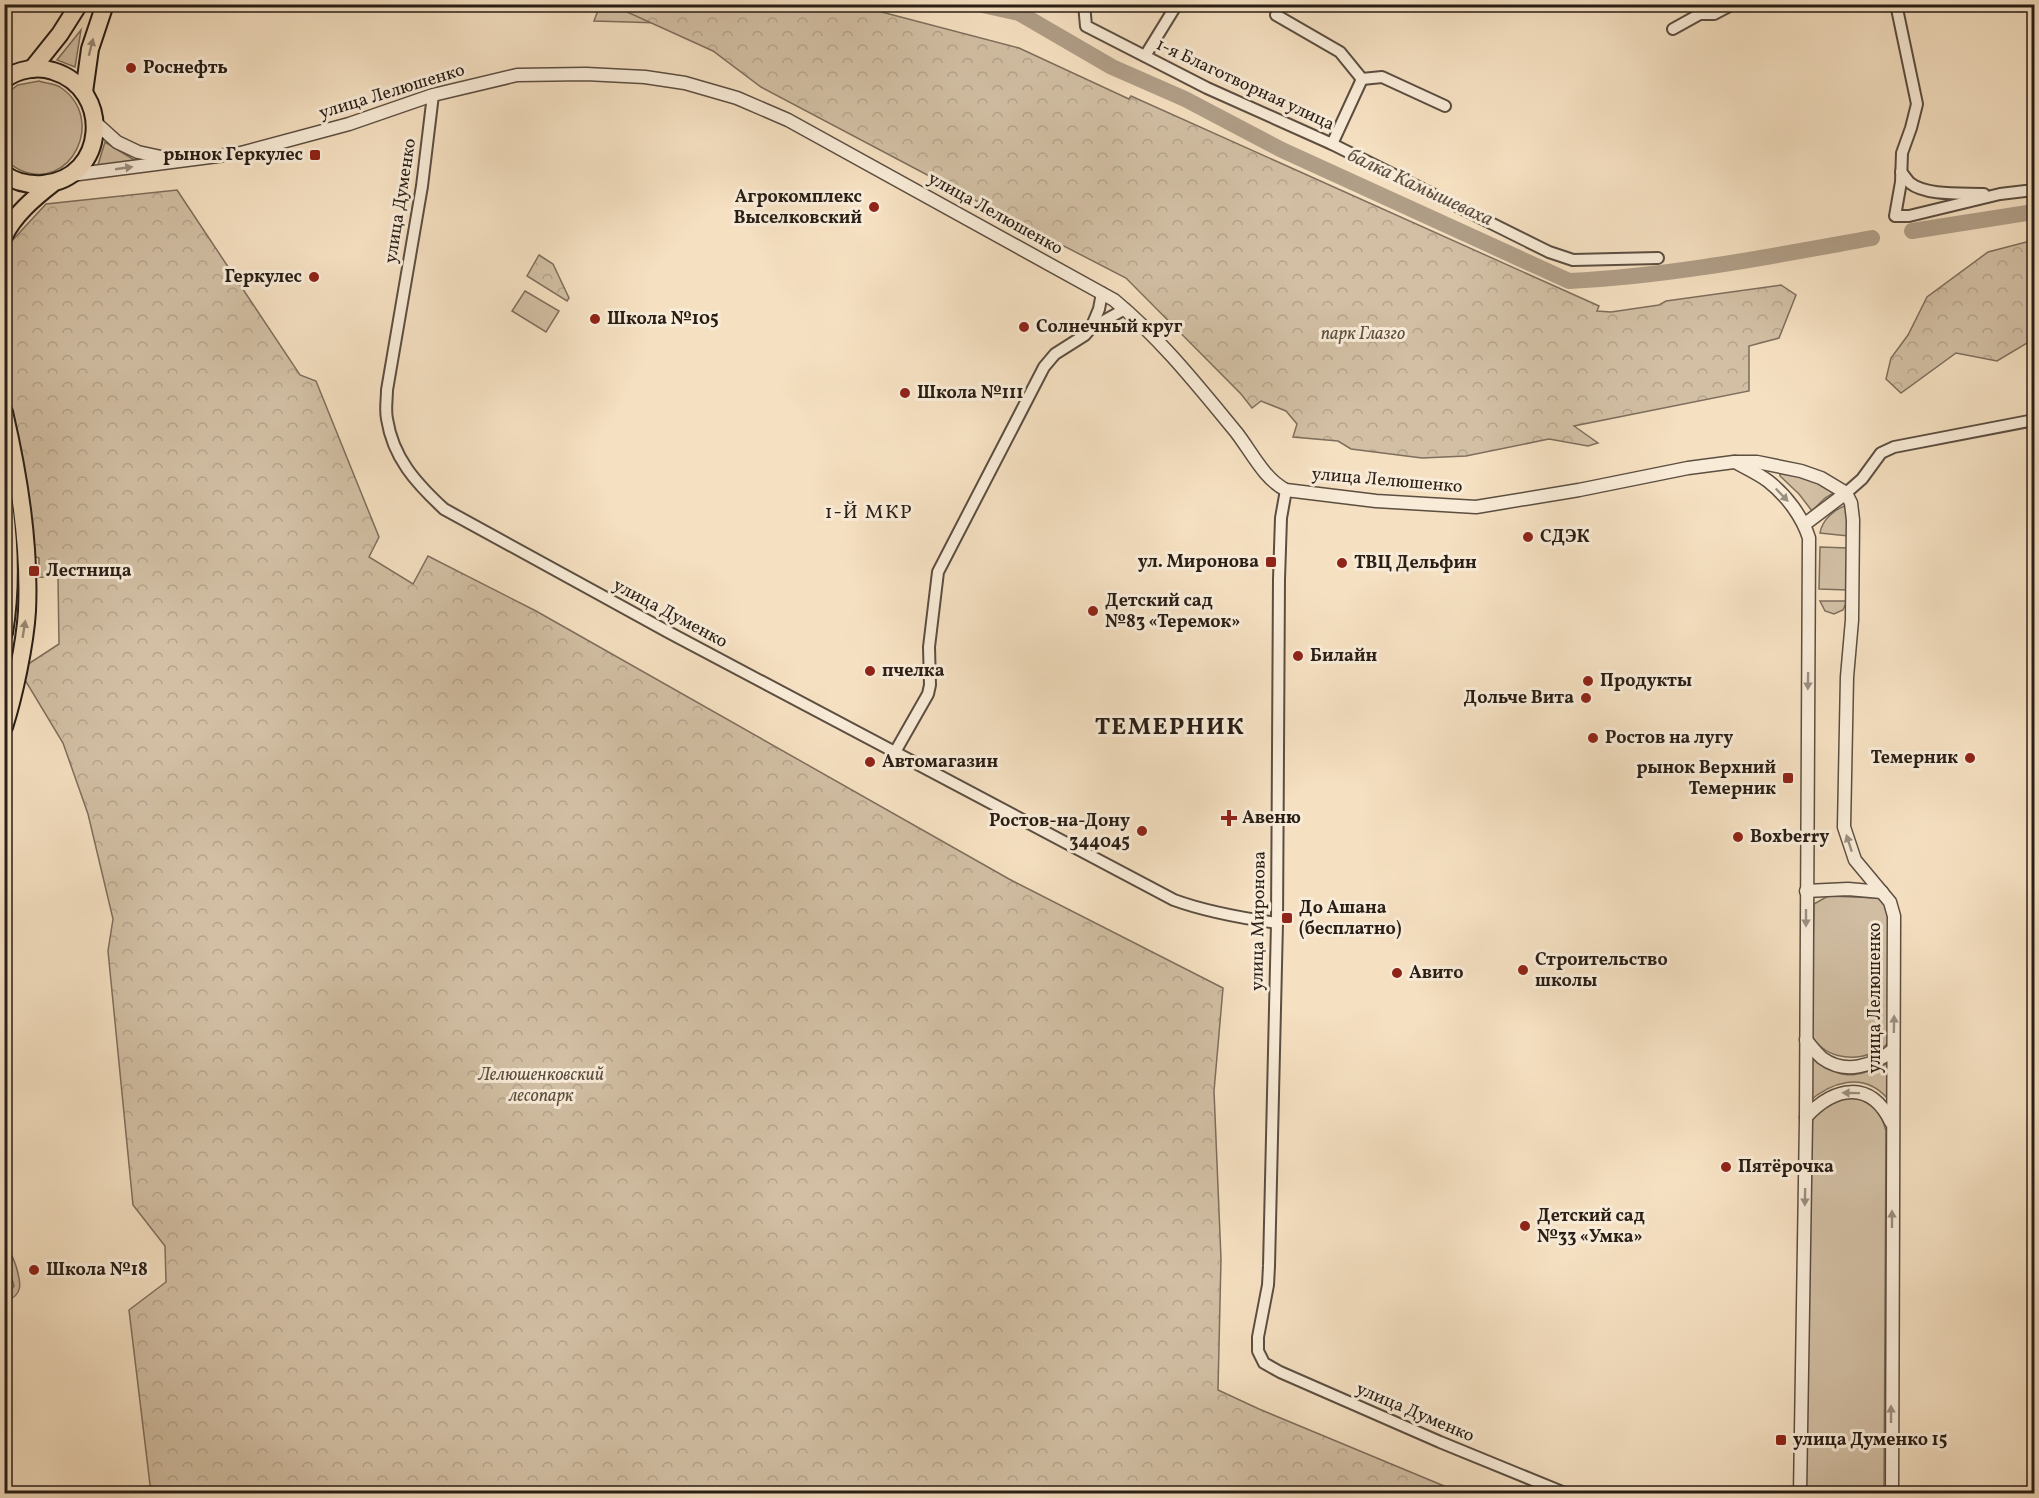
<svg xmlns="http://www.w3.org/2000/svg" width="2039" height="1498" font-family="Vollkorn,serif">
	<style>
		.grass { fill: #d2bfa4; stroke: #7e6e5d; stroke-width: 1.5 }
		.forest { fill: url(#forest-crowns); stroke: #7e6e5d; stroke-width: 1.5 }
		.lines { fill: none; stroke-linecap: round; stroke-linejoin: round }
		.river { stroke: #b09e87; stroke-width: 16 }
		.minor-casing { stroke: #5c4e41; stroke-width: 14 }
		.tertiary-casing { stroke: #5c4e41; stroke-width: 15 }
		.primary-casing { stroke: #291e16; stroke-width: 20 }
		.minor { stroke: #f8ebd7; stroke-width: 10 }
		.tertiary { stroke: #f8ebd7; stroke-width: 12 }
		.primary { stroke: #f5e0c1; stroke-width: 16 }
		.oneway { fill: #998974 }
		.oneway2 { fill: #9b8f80 }
		.poi-dot { fill: #8f2418; stroke: #f8ebd7; stroke-width: 2 }
		.labels { text-anchor: middle; dominant-baseline: central; stroke-width: 6; stroke-linejoin: round; paint-order: stroke }
		.poi-label { font-size: 18px; font-weight: bold; fill: #291e16; stroke: #f8ebd7; text-anchor: start }
		.street-label { font-size: 18px; fill: #291e16; stroke: #f8ebd7 }
		.park-label { font-size: 18px; font-style: italic; fill: #5c4e41; stroke: #f8ebd7 }
		.water-label { font-size: 20px; font-style: italic; fill: #5f5143; stroke: #f8ebd7 }
		.neighbourhood-label { font-size: 20px; letter-spacing: 1.5px; fill: #291e16; stroke: #f8ebd7 }
		.district-label { font-size: 24px; font-weight: bold; letter-spacing: 1.5px; fill: #291e16; stroke: #f8ebd7 }
	</style>
	<defs>
		<pattern id="forest-crowns" width="20" height="18" patternUnits="userSpaceOnUse" patternTransform="scale(1.5)"><rect width="20" height="18" fill="#d2bfa4"/><path d="M2 6a3 3 0 1 1 6 0M12 15a3 3 0 1 1 6 0" fill="none" stroke="#b4a48c"/></pattern>
	</defs>
	<rect width="100%" height="100%" fill="#f5e0c1"/>
	<filter id="stains"><feTurbulence type="fractalNoise" baseFrequency=".00333" numOctaves="4"/><feColorMatrix values="0 0 0 0 .2 0 0 0 0 .09 0 0 0 0 .02 0 0 0 .5 -.17"/></filter>
	<radialGradient id="worn" r=".72"><stop offset=".6" stop-color="#630" stop-opacity="0"/><stop offset="1" stop-color="#630" stop-opacity=".3"/></radialGradient>
	<g class="grass">
		<polygon points="600,5 699,5 695,24 594,21"/>
		<polygon points="81,30 75,67 57,60"/>
		<path d="M39 81C45 83 55 84 60 87 108 119 70 193 20 170 15 168 9 163 5 160L4 95 18 85Z"/>
		<polygon points="105,142 136,161 98,165"/>
		<polygon points="525,291 559,311 546,332 512,311"/>
		<polygon points="1785,472 1832,488 1837,491 1825,498 1812,511 1799,494 1780,476 1780,474"/>
		<path d="M1848 505V536L1820 533C1822 520 1835 508 1848 505Z"/>
		<polygon points="1820,547 1848,548 1847,590 1819,589"/>
		<polygon points="1820,601 1847,601 1843,610 1834,614 1825,611"/>
		<path d="M1828 896 1879 898 1883 901 1891 917 1888 1042C1885 1048 1879 1050 1873 1053 1850 1062 1823 1057 1811 1034L1814 904Z"/>
		<path d="M1809 1050C1834 1081 1854 1080 1888 1063L1887 1098C1863 1071 1831 1082 1807 1103Z"/>
		<path d="M1852 1096C1873 1104 1880 1108 1886 1131L1884 1493 1806 1494 1809 1126C1819 1102 1829 1103 1852 1096Z"/>
		<path d="M5 1244C11 1251 13 1258 16 1266 21 1283 24 1295 5 1302V1294L11 1290 14 1286 5 1256Z"/>
	</g>
	<g class="forest">
		<polygon points="617,5 855,5 1019,48 1129,99 1131,96 1599,306 1597,311 1611,312 1659,305 1666,301 1781,285 1796,295 1779,338 1749,346 1749,391 1574,426 1598,443 1588,446 1549,439 1466,456 1422,458 1351,449 1338,441 1293,437 1297,424 1286,411 1261,401 1252,408 1241,394 1126,278 988,207 761,87 713,51 616,7"/>
		<polygon points="177,190 300,375 316,381 379,537 369,557 413,584 428,556 536,611 1009,879 1223,988 1214,1091 1221,1259 1218,1390 1259,1409 1461,1493 151,1493 129,1310 166,1282 165,1246 133,1205 108,951 113,919 88,814 63,743 19,670 59,644 58,578 39,577 39,558 33,556 30,508 5,383 4,261 10,243 46,204"/>
		<polygon points="2034,240 2034,339 1997,361 1956,353 1901,393 1886,379 1891,358 1908,335 1927,297 1988,252"/>
		<polygon points="539,255 553,264 569,298 567,301 527,276"/>
	</g>
	<g class="lines">
		<g class="river">
			<path d="M978 4 1019 13 1112 67 1185 99 1282 150 1569 281C1671 276 1772 256 1872 238"/>
			<polyline points="1912,231 2034,212"/>
		</g>
		<g class="minor-casing">
			<g id="minor">
				<polyline points="1084,4 1086,26 1207,88 1332,144 1549,252 1573,260 1658,258"/>
				<polyline points="1896,4 1917,104 1911,128 1902,153 1901,182 1895,216 1909,216 2000,194 2034,190"/>
				<polyline points="1276,15 1340,52 1362,79 1382,77 1445,106"/>
				<polyline points="1673,29 1700,14 1714,14 1733,4"/>
				<polyline points="1145,56 1177,4"/>
				<path d="M433 95 422 186 387 390C387 399 385 410 387 419 393 458 416 483 444 509L670 633 1174 900C1207 912 1241 918 1277 923"/>
				<polyline points="1332,144 1362,79"/>
				<path d="M1901 172C1904 175 1907 180 1910 183 1926 196 1964 193 1984 194"/>
				<polyline points="1091,328 1125,309"/>
				<polyline points="1286,490 1281,518 1279,579 1277,923 1269,1266 1268,1285 1258,1337 1258,1351 1264,1363 1280,1372 1440,1442 1567,1494"/>
				<polyline points="1846,493 1862,479 1881,453 1894,447 2034,420"/>
				<polyline points="895,752 928,694 930,685 929,647 938,572 1044,367 1055,354 1085,335 1091,328 1099,309 1102,293"/>
			</g>
		</g>
		<g class="tertiary-casing">
			<g id="tertiary">
				<polyline points="96,123 117,142 138,152 170,159"/>
				<path d="M71 175 241 153 349 124 433 95 517 75 586 74 645 77 685 83 737 98 788 120 1114 300C1160 338 1198 386 1236 432 1251 451 1264 479 1286 490L1376 501 1476 507 1579 490 1688 468 1734 462H1757L1801 471 1821 478 1846 493 1851 503 1853 520 1852 620 1847 677 1844 827 1855 860 1890 902 1894 916 1892 1494"/>
				<path d="M1735 462C1746 468 1759 474 1768 481 1786 495 1802 516 1809 538L1806 1120 1800 1494"/>
				<polyline points="1805,524 1846,493"/>
				<polyline points="1806,891 1848,889 1882,892"/>
				<path d="M1806 1040C1811 1046 1816 1053 1822 1058 1845 1075 1873 1066 1893 1050"/>
				<path d="M1806 1117C1834 1087 1870 1079 1891 1122"/>
			</g>
		</g>
		<g class="primary-casing">
			<g id="primary">
				<polyline points="32,69 60,34 79,4"/>
				<path d="M4 80C17 69 38 66 53 71 113 89 107 179 43 184 29 185 16 183 4 174"/>
				<polyline points="84,92 90,49 105,4"/>
				<path d="M4 236C14 215 34 198 52 184"/>
				<path d="M4 412C19 476 30 544 27 611 25 644 14 696 4 727"/>
				<path d="M4 504C10 547 11 590 4 633"/>
			</g>
		</g>
		<use href="#minor" class="minor"/>
		<use href="#tertiary" class="tertiary"/>
		<use href="#primary" class="primary"/>
	</g>
	<defs><path id="oneway-solid" d="M-6-.8H1V-3.2L6.5 0L1 3.2V.8H-6Z" transform="scale(1.5)"/></defs>
	<g class="oneway">
		<use href="#oneway-solid" transform="translate(91 47) rotate(-76)"/>
		<use href="#oneway-solid" transform="translate(24 629) rotate(-81)"/>
	</g>
	<g class="oneway2">
		<use href="#oneway-solid" transform="translate(124 168) rotate(-8)"/>
		<use href="#oneway-solid" transform="translate(1782 495) rotate(46)"/>
		<use href="#oneway-solid" transform="translate(1808 681) rotate(91)"/>
		<use href="#oneway-solid" transform="translate(1849 843) rotate(-108)"/>
		<use href="#oneway-solid" transform="translate(1806 918) rotate(90)"/>
		<use href="#oneway-solid" transform="translate(1894 1024) rotate(-89)"/>
		<use href="#oneway-solid" transform="translate(1851 1093) rotate(-179)"/>
		<use href="#oneway-solid" transform="translate(1805 1197) rotate(91)"/>
		<use href="#oneway-solid" transform="translate(1892 1219) rotate(-90)"/>
		<use href="#oneway-solid" transform="translate(1891 1414) rotate(-90)"/>
	</g>
	<g class="poi-dot">
		<circle cx="131" cy="68" r="6"/>
		<rect x="309" y="149" width="12" height="12" rx="3"/>
		<circle cx="874" cy="207" r="6"/>
		<circle cx="314" cy="277" r="6"/>
		<circle cx="595" cy="319" r="6"/>
		<circle cx="1024" cy="327" r="6"/>
		<circle cx="905" cy="393" r="6"/>
		<circle cx="1528" cy="537" r="6"/>
		<rect x="1265" y="556" width="12" height="12" rx="3"/>
		<circle cx="1342" cy="563" r="6"/>
		<rect x="28" y="565" width="12" height="12" rx="3"/>
		<circle cx="1093" cy="611" r="6"/>
		<circle cx="1298" cy="656" r="6"/>
		<circle cx="870" cy="671" r="6"/>
		<circle cx="1588" cy="681" r="6"/>
		<circle cx="1586" cy="698" r="6"/>
		<circle cx="1593" cy="738" r="6"/>
		<circle cx="1970" cy="758" r="6"/>
		<circle cx="870" cy="762" r="6"/>
		<rect x="1782" y="772" width="12" height="12" rx="3"/>
		<path d="M1226 809h6v6h6v6h-6v6h-6v-6h-6v-6h6z"/>
		<circle cx="1142" cy="831" r="6"/>
		<circle cx="1738" cy="837" r="6"/>
		<rect x="1281" y="912" width="12" height="12" rx="3"/>
		<circle cx="1523" cy="970" r="6"/>
		<circle cx="1397" cy="973" r="6"/>
		<circle cx="1726" cy="1167" r="6"/>
		<circle cx="1525" cy="1226" r="6"/>
		<circle cx="34" cy="1270" r="6"/>
		<rect x="1775" y="1434" width="12" height="12" rx="3"/>
	</g>
	<g class="labels">
		<g class="poi-label">
			<text x="143" y="68">Роснефть</text>
			<text x="303" y="155" text-anchor="end">рынок Геркулес</text>
			<text x="862" y="197" text-anchor="end">Агрокомплекс<tspan x="862" dy="21">Выселковский</tspan></text>
			<text x="302" y="277" text-anchor="end">Геркулес</text>
			<text x="607" y="319">Школа №105</text>
			<text x="1036" y="327">Солнечный круг</text>
			<text x="917" y="393">Школа №111</text>
			<text x="1540" y="537">СДЭК</text>
			<text x="1259" y="562" text-anchor="end">ул. Миронова</text>
			<text x="1354" y="563">ТВЦ Дельфин</text>
			<text x="46" y="571">Лестница</text>
			<text x="1105" y="601">Детский сад<tspan x="1105" dy="21">№83 «Теремок»</tspan></text>
			<text x="1310" y="656">Билайн</text>
			<text x="882" y="671">пчелка</text>
			<text x="1600" y="681">Продукты</text>
			<text x="1574" y="698" text-anchor="end">Дольче Вита</text>
			<text x="1605" y="738">Ростов на лугу</text>
			<text x="1958" y="758" text-anchor="end">Темерник</text>
			<text x="882" y="762">Автомагазин</text>
			<text x="1776" y="768" text-anchor="end">рынок Верхний<tspan x="1776" dy="21">Темерник</tspan></text>
			<text x="1242" y="818">Авеню</text>
			<text x="1130" y="821" text-anchor="end">Ростов-на-Дону<tspan x="1130" dy="21">344045</tspan></text>
			<text x="1750" y="837">Boxberry</text>
			<text x="1299" y="908">До Ашана<tspan x="1299" dy="21">(бесплатно)</tspan></text>
			<text x="1535" y="960">Строительство<tspan x="1535" dy="21">школы</tspan></text>
			<text x="1409" y="973">Авито</text>
			<text x="1738" y="1167">Пятёрочка</text>
			<text x="1537" y="1216">Детский сад<tspan x="1537" dy="21">№33 «Умка»</tspan></text>
			<text x="46" y="1270">Школа №18</text>
			<text x="1793" y="1440">улица Думенко 15</text>
		</g>
		<g class="street-label">
			<text transform="translate(1245 85) rotate(25)">1-я Благотворная улица</text>
			<text transform="translate(392 92) rotate(-17)">улица Лелюшенко</text>
			<text transform="translate(401 201) rotate(-81)">улица Думенко</text>
			<text transform="translate(995 214) rotate(29)">улица Лелюшенко</text>
			<text transform="translate(1387 481) rotate(5)">улица Лелюшенко</text>
			<text transform="translate(670 614) rotate(28)">улица Думенко</text>
			<text transform="translate(1259 921) rotate(-89)">улица Миронова</text>
			<text transform="translate(1875 998) rotate(-90)">улица Лелюшенко</text>
			<text transform="translate(1415 1413) rotate(23)">улица Думенко</text>
		</g>
		<g class="park-label">
			<text x="1363" y="334">парк Глазго</text>
			<text x="541" y="1075">Лелюшенковский<tspan x="541" dy="21">лесопарк</tspan></text>
		</g>
		<g class="water-label">
			<text transform="translate(1420 188) rotate(25)">балка Камышеваха</text>
		</g>
		<g class="neighbourhood-label">
			<text x="869" y="513">1-Й МКР</text>
		</g>
		<g class="district-label">
			<text x="1170" y="728">ТЕМЕРНИК</text>
		</g>
	</g>
	<rect width="2039" height="1498" fill="none" stroke="#f5e0c1" stroke-width="24"/>
	<rect x="6" y="6" width="2027" height="1486" fill="none" stroke="#291e16" stroke-width="3"/>
	<rect x="12" y="12" width="2015" height="1474" fill="none" stroke="#291e16" stroke-width="1.5"/>
	<rect width="100%" height="100%" filter="url(#stains)"/>
	<rect width="100%" height="100%" fill="url(#worn)"/>
</svg>
